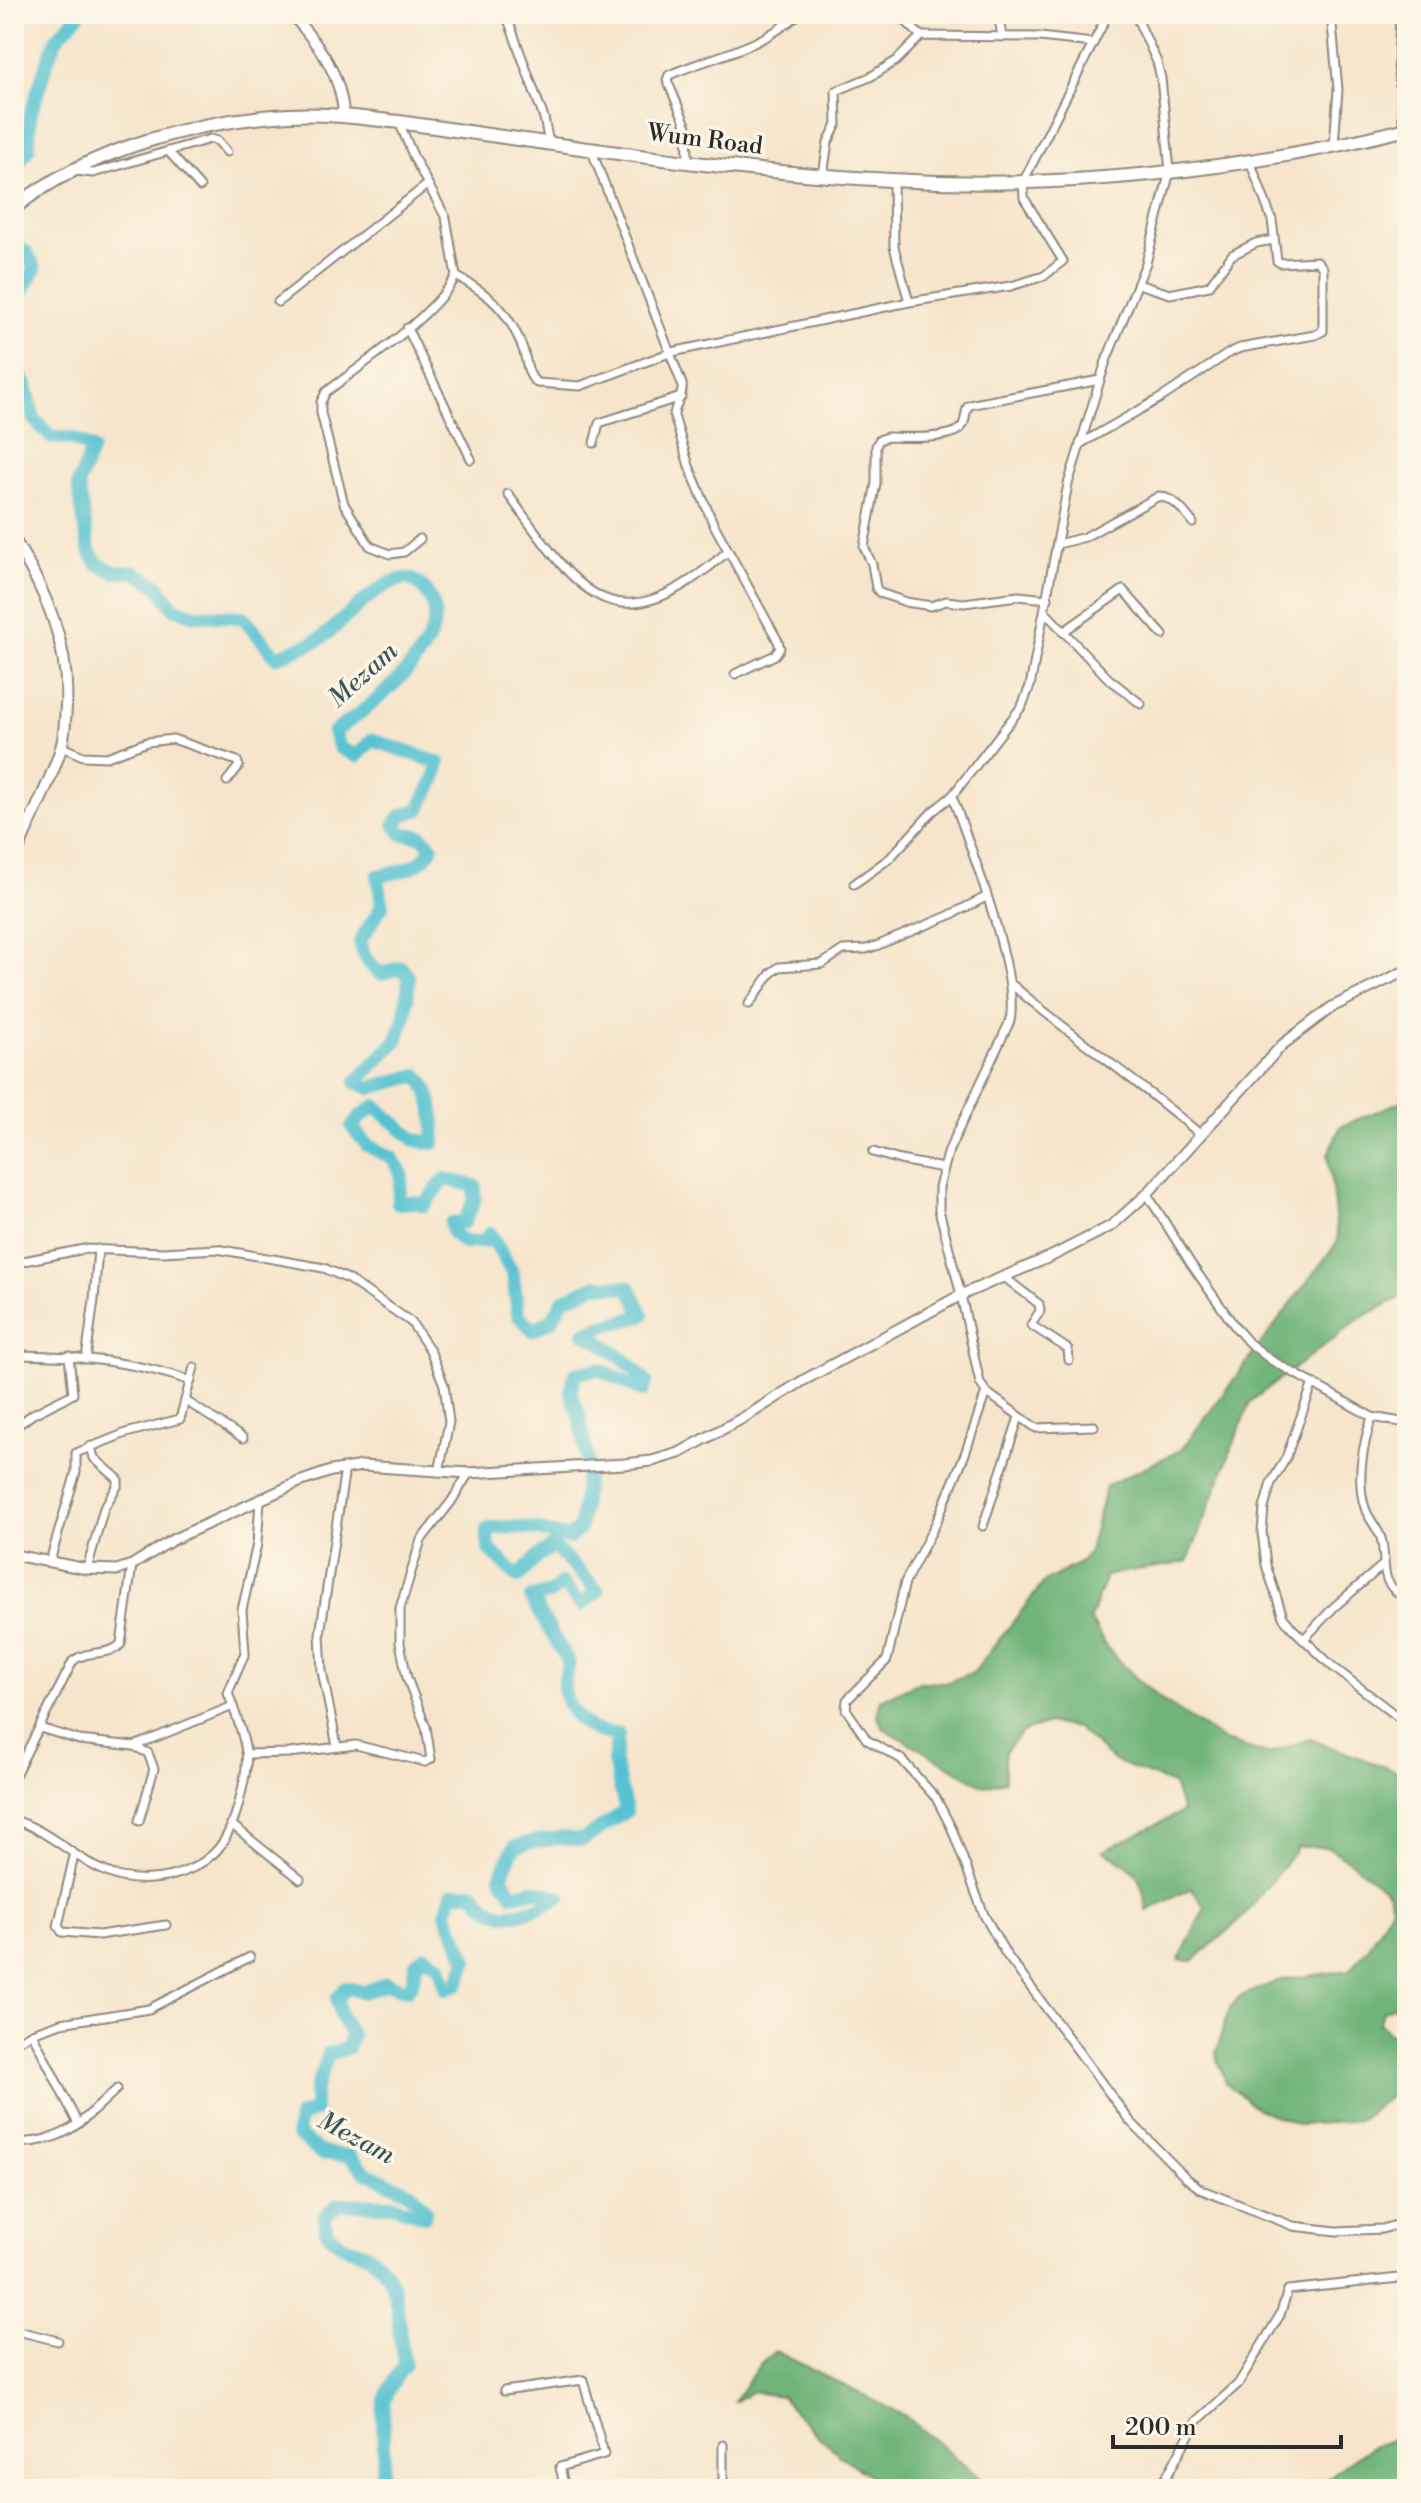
<svg xmlns="http://www.w3.org/2000/svg" width="1421" height="2503" font-family="'Libre Bodoni',serif">
	<style>
		.forest { fill: #6fb479; stroke: #4d7052; stroke-width: 2 }
		.lines { fill: none; stroke-linecap: round; stroke-linejoin: round }
		.river { stroke: #56c2d1; stroke-width: 14 }
		.minor-casing { stroke: #90887c; stroke-width: 11 }
		.tertiary-casing { stroke: #90887c; stroke-width: 13 }
		.secondary-casing { stroke: #90887c; stroke-width: 14 }
		.trunk-casing { stroke: #90887c; stroke-width: 16 }
		.minor { stroke: #fff; stroke-width: 7 }
		.tertiary { stroke: #fff; stroke-width: 9 }
		.secondary { stroke: #fff; stroke-width: 10 }
		.trunk { stroke: #fff; stroke-width: 12 }
		.labels { text-anchor: middle; dominant-baseline: central; stroke-width: 7; stroke-linejoin: round; paint-order: stroke }
		.street-label { font-size: 24px; fill: #2b2b2b; stroke: #fcf5e5 }
		.water-label { font-size: 26px; font-style: italic; fill: #38585d; stroke: #fcf5e5 }
	</style>
	<rect width="100%" height="100%" fill="#fcf5e5"/>
	<filter id="ink" filterUnits="userSpaceOnUse"><feTurbulence type="fractalNoise" baseFrequency=".0125" numOctaves="2"/><feDisplacementMap in="SourceGraphic" scale="16" xChannelSelector="R" yChannelSelector="G"/><feConvolveMatrix kernelMatrix="1 2 1 2 8 2 1 2 1" color-interpolation-filters="sRGB"/></filter>
	<filter id="wash" filterUnits="userSpaceOnUse"><feTurbulence type="fractalNoise" baseFrequency=".006" numOctaves="4" result="noise"/><feDisplacementMap in="SourceGraphic" scale="32" xChannelSelector="R" yChannelSelector="G"/><feGaussianBlur stdDeviation="1.8" result="paint"/><feColorMatrix in="noise" values="0 0 0 0 0 0 0 0 0 0 0 0 0 0 0 0 0 1.4 0 .05"/><feComposite in="paint" operator="in"/></filter>
	<g filter="url(#wash)">
		<rect width="100%" height="100%" fill="#f6e5cc"/>
		<g class="forest">
			<path d="M1407 1099V1294L1359 1319 1250 1402 1188 1561C1161 1568 1133 1569 1106 1576L1090 1619 1107 1648 1134 1676 1163 1701 1225 1741 1268 1754 1310 1739 1398 1772 1407 1774V2000L1383 2011 1379 2023 1388 2033 1407 2039V2083L1359 2120 1300 2125 1258 2109 1226 2083 1216 2053 1230 2008 1239 1997 1280 1980 1350 1970 1370 1945 1392 1907 1389 1893 1355 1865 1328 1847H1298L1245 1915 1193 1961 1179 1960 1205 1907 1191 1888 1147 1911C1142 1875 1135 1867 1103 1851L1182 1812 1173 1784 1114 1761 1077 1728 1049 1723 1022 1732 1005 1752V1781L984 1786 883 1728 877 1715 881 1700 919 1682H948L974 1672 1044 1582 1081 1562 1089 1551 1106 1486 1181 1450 1338 1241 1328 1154 1341 1126Z"/>
			<path d="M775 2351 907 2417 993 2489C970 2489 926 2493 905 2489 858 2479 811 2432 781 2396L751 2392 734 2402 758 2367Z"/>
			<polygon points="1407,2434 1407,2489 1315,2489 1347,2463 1372,2447"/>
		</g>
		<g class="lines">
			<g class="river">
				<polyline points="14,168 29,149 30,116 48,59 57,38 79,14"/>
				<polyline points="14,245 27,253 35,269 14,308"/>
				<path d="M14 367 26 385 34 419 51 437 73 439 92 449 78 484 89 550 98 564 115 572H135L157 585 174 608 196 615 243 617 276 657C290 651 308 647 321 638 345 622 377 580 406 579 415 578 425 589 429 596 458 643 366 710 334 732L340 748 357 756 372 740 439 763 434 781 419 809 401 816 395 824 402 834 421 836 432 847C423 868 399 872 378 876L382 906 360 941C362 957 368 964 381 974L401 967 409 977 405 1016 397 1040 356 1082 370 1088 418 1075C433 1093 436 1120 434 1143L415 1140 375 1106 361 1116 352 1127 367 1145 392 1158 402 1174 398 1203 414 1202 424 1205 445 1179 475 1186 474 1202 464 1222 451 1223 453 1233 465 1243 486 1241 490 1233 513 1274 518 1315 533 1330 552 1320 563 1300 596 1285 629 1287 643 1315C623 1323 603 1324 584 1333 609 1346 628 1360 646 1382L643 1391 599 1369 575 1374 571 1392 580 1418 588 1465 580 1528 569 1538C540 1530 516 1524 487 1529L489 1549 518 1577 537 1557 553 1546 598 1591 581 1605 562 1583 551 1593 531 1598 569 1663C567 1672 562 1686 565 1695 572 1719 593 1735 618 1734L614 1761 626 1811 583 1840 560 1838 532 1842 514 1847 501 1876 513 1895 532 1890 560 1897C544 1907 511 1921 492 1910 485 1907 478 1897 473 1892L452 1894 446 1913 467 1960 457 1985 446 1989 440 1965 425 1956 416 1963 412 1984 406 1990 387 1983 364 1992 346 1988 337 1999 340 2015 352 2036 347 2048 328 2054 315 2091V2110L299 2117 297 2134 321 2153 349 2156 366 2172 411 2193 425 2210 424 2216 393 2205 338 2204 325 2216 326 2232C331 2235 336 2241 341 2244 349 2249 361 2250 370 2256 406 2281 394 2327 405 2365 378 2399 383 2410 384 2450 384 2463 381 2476 379 2489"/>
			</g>
		</g>
	</g>
	<g filter="url(#ink)">
		<g class="lines">
			<g class="minor-casing">
				<g id="minor">
					<polyline points="506,14 544,118 549,143"/>
					<polyline points="898,14 921,36"/>
					<polyline points="998,14 1002,36"/>
					<polyline points="1331,14 1338,89 1334,146"/>
					<polyline points="1400,14 1398,65 1404,130"/>
					<path d="M399 122 414 158 446 218 456 276C434 316 363 364 326 392L321 402V413L344 504 370 546 390 554 404 552 420 539"/>
					<path d="M591 149 682 384C684 397 674 404 674 416L689 466 713 523 778 641 780 648 775 655 735 674"/>
					<polyline points="168,151 200,187"/>
					<path d="M688 160 687 127 667 80 669 75C718 54 755 51 799 14"/>
					<polyline points="76,171 93,173 210,139 218,141 227,152"/>
					<polyline points="823,175 828,142 837,124 836,91 870,77 896,61 921,36 1040,37 1093,43"/>
					<polyline points="893,180 894,247 909,302"/>
					<path d="M456 276C491 295 509 311 523 349 527 361 527 376 537 383L580 386 672 352 909 302 1011 286 1044 276 1063 261 1024 198 1023 182 1108 14"/>
					<polyline points="1138,284 1170,294 1209,286 1232,255 1256,243 1274,240"/>
					<polyline points="278,302 428,184"/>
					<polyline points="407,328 471,459"/>
					<polyline points="594,443 599,423 681,397"/>
					<polyline points="1080,444 1164,396 1229,353 1240,348 1315,335 1323,331 1323,268 1317,261 1281,263 1277,261 1272,220 1250,161"/>
					<path d="M508 494C580 594 614 651 728 551"/>
					<path d="M1058 544 1085 537 1159 496C1175 499 1183 510 1193 523"/>
					<path d="M1048 599 1018 596 964 603 946 601 931 606 906 602 880 593 876 588 872 564 864 547 876 483V446L879 440 887 437C903 437 955 441 963 425 966 419 965 412 968 406L974 404 1100 380"/>
					<polyline points="1045,612 1108,678 1141,704"/>
					<polyline points="1063,632 1123,590 1163,635"/>
					<polyline points="62,747 83,756 107,757 147,742 173,739 237,761 239,766 227,781"/>
					<polyline points="854,884 890,858 932,812 952,796"/>
					<path d="M1010 983C1072 1037 1140 1082 1201 1135"/>
					<polyline points="749,1004 771,973 779,967 822,964 843,950 866,949 876,946 948,916 986,897"/>
					<polyline points="873,1152 900,1160 943,1168"/>
					<polyline points="1147,1194 1191,1264 1236,1328 1249,1343 1271,1360 1372,1417 1407,1423"/>
					<polyline points="14,1263 84,1249 163,1252 217,1249 324,1268 348,1279 411,1322 430,1350 444,1385 449,1422 439,1472"/>
					<polyline points="1004,1277 1039,1304 1040,1311 1031,1325 1068,1349 1069,1360"/>
					<path d="M14 1355C74 1355 134 1361 191 1381"/>
					<polyline points="86,1359 94,1300 98,1249"/>
					<polyline points="1313,1383 1286,1458 1271,1483 1264,1508 1262,1532 1266,1565 1283,1617 1293,1629 1332,1666 1407,1724"/>
					<polyline points="986,1392 965,1454 936,1523 905,1582 887,1660 847,1700 846,1709 867,1740 901,1759 936,1798 952,1829 984,1915 1006,1954 1130,2121 1186,2178 1202,2190 1293,2226 1336,2231 1382,2229 1407,2222"/>
					<polyline points="186,1401 243,1438"/>
					<path d="M1372 1417C1363 1444 1356 1480 1365 1508 1369 1521 1380 1529 1382 1542 1387 1571 1378 1581 1407 1600"/>
					<path d="M1094 1426 1036 1428 986 1392 980 1383 961 1295 939 1210V1187L949 1150 1010 1021C1020 973 970 846 952 796L1022 706 1030 686 1068 484 1106 361 1146 263 1170 171 1161 78 1157 62 1135 14"/>
					<polyline points="14,1428 33,1414 73,1394 69,1356"/>
					<polyline points="983,1526 1019,1417"/>
					<polyline points="50,1561 76,1472 76,1453 126,1433 180,1419 194,1367"/>
					<polyline points="87,1569 104,1508 118,1485 118,1479 94,1458 91,1446"/>
					<polyline points="1303,1640 1334,1607 1383,1565"/>
					<polyline points="40,1728 79,1740 134,1746 148,1753 154,1769 139,1821"/>
					<polyline points="134,1746 233,1706"/>
					<polyline points="337,1746 322,1671 320,1634 345,1468"/>
					<polyline points="247,1754 289,1753 356,1745 425,1762 431,1759 426,1727 407,1678 400,1643 400,1608 421,1540 451,1502 469,1473"/>
					<path d="M14 1777 73 1661C88 1649 108 1657 121 1644L132 1565"/>
					<path d="M14 1820C53 1831 80 1866 121 1877 152 1884 189 1876 213 1854 228 1841 237 1813 241 1794 244 1781 248 1765 246 1752 243 1732 235 1712 228 1693L245 1653 242 1610 257 1544 260 1501"/>
					<polyline points="231,1824 300,1879"/>
					<polyline points="74,1856 58,1926 62,1932 99,1935 166,1925"/>
					<polyline points="14,1932 15,1933"/>
					<polyline points="32,2033 78,2124"/>
					<polyline points="14,2043 32,2033 61,2023 149,2009 250,1957"/>
					<path d="M14 2143C68 2142 79 2123 117 2089"/>
					<polyline points="14,2330 58,2341"/>
					<polyline points="504,2391 583,2380 604,2454 560,2467 565,2489"/>
					<polyline points="723,2445 723,2489"/>
					<polyline points="1160,2489 1196,2422 1238,2384 1280,2315 1288,2290 1399,2278 1407,2275"/>
				</g>
			</g>
			<g class="tertiary-casing">
				<g id="tertiary">
					<path d="M292 14C320 48 340 70 344 116"/>
					<polyline points="14,1555 87,1569 117,1570 132,1565 174,1539 299,1482 331,1471 362,1466 469,1473 624,1464 652,1461 679,1453 750,1414 804,1380 961,1295 1052,1256 1111,1226 1147,1194 1282,1045 1332,1007 1407,970"/>
				</g>
			</g>
			<g class="secondary-casing">
				<path id="secondary" d="M14 539C45 591 70 644 66 706 65 720 65 735 61 748 49 788 27 823 14 862"/>
			</g>
			<g class="trunk-casing">
				<path id="trunk" d="M14 208C86 150 198 120 289 115 326 113 363 118 399 122 562 145 727 172 891 180 1063 190 1240 171 1407 129"/>
			</g>
			<use href="#minor" class="minor"/>
			<use href="#tertiary" class="tertiary"/>
			<use href="#secondary" class="secondary"/>
			<use href="#trunk" class="trunk"/>
		</g>
	</g>
	<g class="labels">
		<g class="street-label">
			<text transform="translate(705 140) rotate(7)">Wum Road</text>
		</g>
		<g class="water-label">
			<text transform="translate(363 675) rotate(-42)">Mezam</text>
			<text transform="translate(356 2138) rotate(28)">Mezam</text>
		</g>
	</g>
	<rect width="1421" height="2503" fill="none" stroke="#fcf5e5" stroke-width="48"/>
	<path d="M1113 2435v12h228v-12" fill="none" stroke="#2b2b2b" stroke-width="4"/>
	<text x="1125" y="2435" font-size="24" fill="#2b2b2b" stroke="#fcf5e5" stroke-width="6" paint-order="stroke">200 m</text>
</svg>
